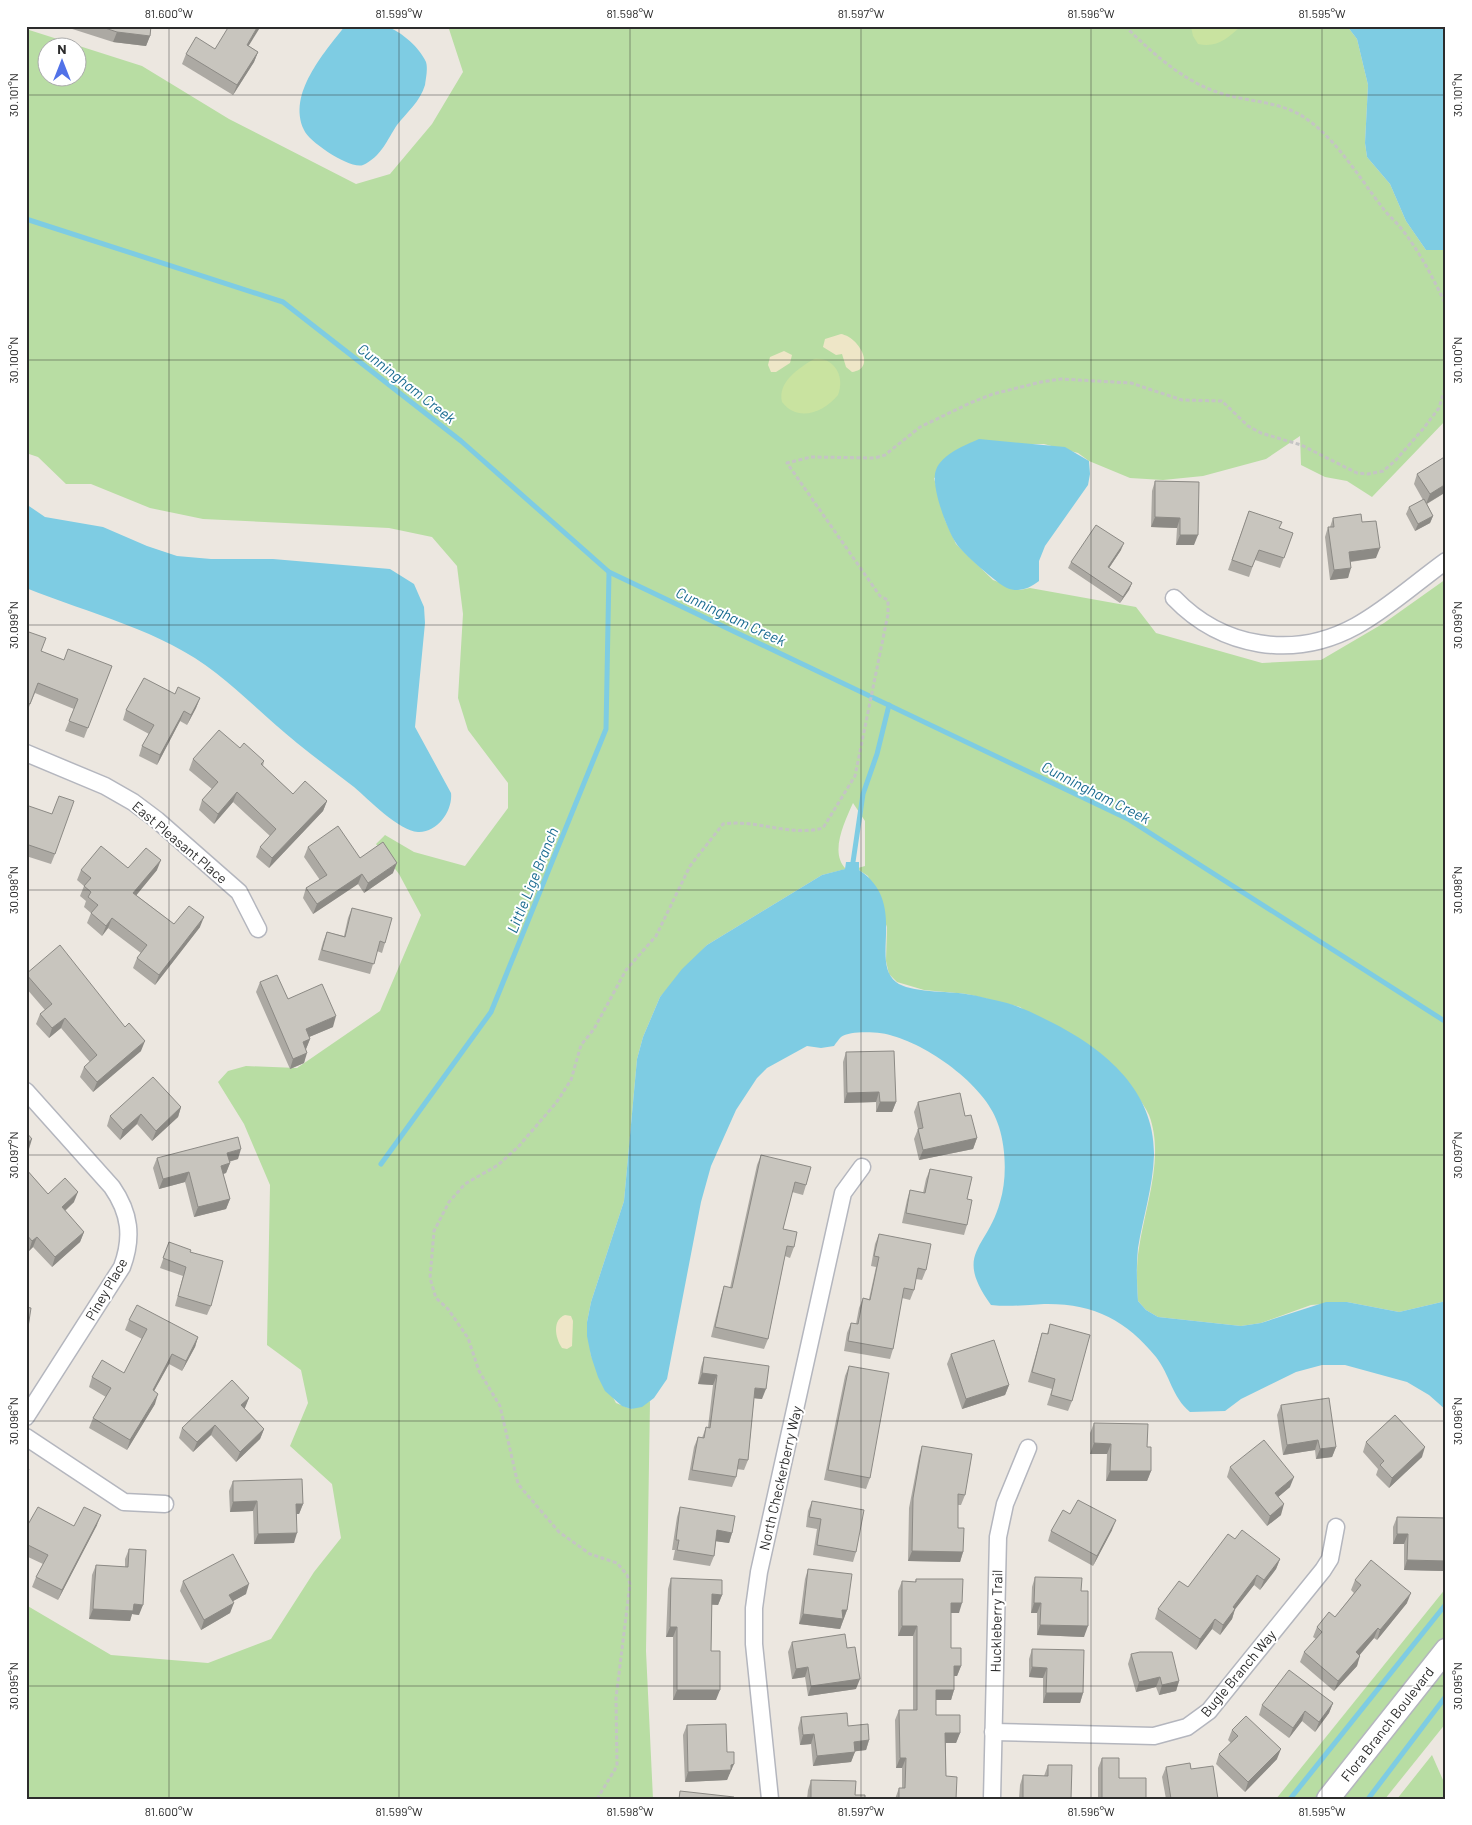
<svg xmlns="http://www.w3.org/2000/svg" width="1472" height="1825" font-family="Barlow,sans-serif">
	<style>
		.green { fill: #b8dda3; fill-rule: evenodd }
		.sand { fill: #eee6c7 }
		.pitch { fill: #c9e3a0 }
		.water { fill: #7ecce3 }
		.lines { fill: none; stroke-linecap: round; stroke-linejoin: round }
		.stream { stroke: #7ecce3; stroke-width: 5 }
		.street-casing { stroke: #b4b6be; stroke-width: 19 }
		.secondary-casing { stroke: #b4b6be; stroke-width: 25 }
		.path { stroke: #c4c4c4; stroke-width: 3; stroke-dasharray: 4 2.5; stroke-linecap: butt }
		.street { stroke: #fff; stroke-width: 16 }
		.secondary { stroke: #fff; stroke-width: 22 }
		.wall { fill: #aca9a3 }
		.shaded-wall { fill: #8c8a85 }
		.building { fill: #c8c5be; stroke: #8c8a85 }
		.ticks { fill: none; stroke: #2c2c2c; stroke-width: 1; stroke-opacity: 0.45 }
		.labels { text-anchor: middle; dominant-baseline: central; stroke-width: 4; stroke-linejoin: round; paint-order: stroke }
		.street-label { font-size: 14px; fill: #2c2c2c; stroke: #fff }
		.water-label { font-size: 15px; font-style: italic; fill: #1b6c91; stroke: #fff }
		.neatline { fill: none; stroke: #2c2c2c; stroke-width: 2 }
		.ticks-label { font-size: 12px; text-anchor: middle; fill: #2c2c2c }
	</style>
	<rect width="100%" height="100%" fill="#ece7e0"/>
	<g class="green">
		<path d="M448 26H1347L1357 39 1368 85 1365 143 1367 157 1390 184 1406 221 1426 250H1444L1446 255V420L1372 497 1347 481 1325 477 1301 465 1300 436 1266 459 1203 476 1163 480 1130 478 1089 461 1078 453 1044 444H1025L934 478 945 520 956 544 993 580 1020 590 1030 588 1136 607 1156 633 1262 663 1321 660 1384 623 1446 579V1301L1399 1312 1347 1302 1311 1305 1261 1323 1241 1326 1158 1317 1146 1310 1138 1301C1137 1284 1136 1265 1139 1248 1145 1206 1165 1157 1149 1115 1146 1108 1141 1102 1137 1095L1020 1007 967 994 924 990 897 982 889 974 886 961 887 927 868 876 859 870 858 868 865 866V821L853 803C845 821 829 853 846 869L822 875 707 945 660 997 643 1037 637 1059 624 1201 591 1302 587 1322 591 1356 616 1403 631 1409 650 1401 646 1651 653 1799H26V1605L111 1655 208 1663 271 1639 314 1572 341 1538 332 1484 290 1446 308 1403 301 1370 267 1345 270 1185 244 1124 218 1082 228 1071 246 1066 297 1068 380 1011 421 915 399 874 376 844 385 835 414 852 465 866 508 808V783L468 730 458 698 463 614 457 566 432 537 389 528 203 519 150 508 91 484H66L38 457 26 453V29L142 66 229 119 356 184 390 174 432 124 463 72ZM48 48H78V78H48Z"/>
		<polygon points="1446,1588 1446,1636 1315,1799 1276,1799"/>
		<polygon points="1446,1664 1446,1723 1385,1799 1340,1799"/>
		<polygon points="1432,1755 1443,1780 1446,1780 1446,1799 1397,1799"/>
	</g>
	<g class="sand">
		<path d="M841 334C859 337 877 369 852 372L846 367 842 354 836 355 823 347 825 339Z"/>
		<polygon points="784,351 792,355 790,363 776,372 771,372 768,365 770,357"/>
		<path d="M565 1315 571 1316 573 1321 572 1346 567 1349 562 1348C555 1338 552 1320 565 1315Z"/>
	</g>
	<g class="pitch">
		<path d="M1241 26C1227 39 1217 48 1198 44L1193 36 1191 27Z"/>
		<path d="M814 359C835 357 845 377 838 395 824 412 798 423 782 402 777 382 799 368 814 359Z"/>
	</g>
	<g class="water">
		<path d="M345 26C358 26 376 23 387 27 401 31 420 48 426 62 428 68 426 78 425 85 420 102 407 112 397 125 387 140 381 157 363 165 351 170 309 142 304 130 287 94 324 53 345 26Z"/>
		<polygon points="1347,26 1446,26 1444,250 1426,250 1406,221 1390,184 1367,157 1365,143 1368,85 1357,39"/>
		<path d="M979 439 1065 447 1089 461 1090 474 1088 485 1045 546 1039 561V581C1030 588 1019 593 1007 588 999 585 960 551 956 543 947 530 930 484 936 470 942 454 965 445 979 439Z"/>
		<path d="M26 504 45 517 103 527 147 546 177 556 211 559H273L390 569 414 584 424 607 425 623 415 727 451 793C453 810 438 833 418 832 399 831 368 799 354 787 335 772 315 758 297 743 269 720 244 695 216 673 162 630 90 614 26 588Z"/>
		<path d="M846 862H859V870C909 903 869 961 896 982 910 993 948 991 966 994 980 996 993 1000 1007 1003 1024 1008 1039 1016 1055 1024 1107 1051 1155 1092 1154 1155 1153 1187 1143 1217 1138 1248 1136 1266 1137 1284 1138 1301L1146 1310 1158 1317 1241 1326 1261 1323 1326 1302H1347L1399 1312 1446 1301V1410L1429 1395 1407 1382 1345 1365H1322L1296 1372 1241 1399 1225 1411 1190 1412C1172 1397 1170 1375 1156 1357 1126 1320 1093 1303 1044 1304 1026 1305 1009 1307 991 1305 953 1252 987 1250 1000 1202 1007 1180 1006 1149 999 1127 989 1088 930 1046 893 1036 883 1032 851 1030 841 1037 839 1039 836 1043 834 1046L821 1048 807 1046 767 1068 757 1078 736 1110 711 1166 701 1202 667 1379 654 1398 642 1407 631 1409 622 1406 605 1391 598 1377 591 1356 587 1336V1322L591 1302 624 1201 637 1059 643 1037 660 997 682 969 707 945 822 875 845 869Z"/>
	</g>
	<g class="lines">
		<g class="stream">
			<polyline points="26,219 283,302 461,441 609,572 1128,819 1446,1022"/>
			<polyline points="853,862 863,794 877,754 889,705"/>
			<polyline points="381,1164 491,1012 606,729 609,572"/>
			<polyline points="1290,1799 1446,1604"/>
			<polyline points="1368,1799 1446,1696"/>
		</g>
		<g class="street-casing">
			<g id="street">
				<path d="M1174 598C1222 648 1294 660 1356 626 1386 610 1418 581 1446 561"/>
				<polyline points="26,753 105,786 133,802 157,820 239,892 258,929"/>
				<path d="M26 1091 112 1187C130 1213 133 1237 122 1267L26 1417"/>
				<polyline points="26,1437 124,1502 165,1504"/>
				<polyline points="993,1732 1154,1736 1187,1727 1209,1711 1323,1570 1330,1559 1336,1527"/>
				<polyline points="770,1799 754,1644 754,1608 759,1572 843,1193 862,1167"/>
				<polyline points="992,1799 998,1537 1005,1504 1028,1448"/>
			</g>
		</g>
		<g class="secondary-casing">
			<polyline id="secondary" points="1328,1799 1446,1650"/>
		</g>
		<g class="path">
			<path d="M1125 26C1150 51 1181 79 1214 91 1240 101 1269 100 1295 112 1331 130 1358 176 1382 207 1387 214 1394 220 1400 227 1419 250 1433 278 1446 305"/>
			<path d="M597 1799 617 1766 616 1698 630 1584 627 1575 617 1563 590 1554 559 1532 518 1484 500 1406 479 1371 468 1338 448 1309 436 1298 430 1278 434 1231 449 1202 465 1184 498 1165 518 1147 556 1103 571 1080 581 1045 594 1029 626 970 656 936 690 866 723 824C757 819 790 837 823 828L855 776 888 614V600L880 596 787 463 811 457 875 458 885 455 920 427 970 403 993 394 1041 382 1061 379 1131 383 1182 400 1222 401 1248 426 1261 433 1301 445 1357 473 1368 474 1383 471 1395 461 1423 429 1439 408 1446 384"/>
		</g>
		<use href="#street" class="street"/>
		<use href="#secondary" class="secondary"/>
	</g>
	<g class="wall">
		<polygon points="44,26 56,26 55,29"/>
		<polygon points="63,26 151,26 150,36 146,46 113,42"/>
		<polygon points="249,46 258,52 254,62 233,95 182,64 186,54 215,49"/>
		<polygon points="1417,474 1446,492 1427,504 1433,516 1430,523 1415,531 1406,514 1409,507 1423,500 1414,484"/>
		<polygon points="1155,481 1199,482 1194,545 1176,545 1177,528 1151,527 1152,491"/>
		<polygon points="1249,511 1279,528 1293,533 1280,568 1255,560 1249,577 1228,570"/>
		<polygon points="1333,518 1362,522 1376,558 1351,562 1348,578 1330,580 1325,537 1328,527 1330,527"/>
		<polygon points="1121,550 1109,568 1132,583 1129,590 1120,603 1068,568 1071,562"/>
		<polygon points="26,631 41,651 64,660 112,666 84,738 65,731 74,709 35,693 26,714"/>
		<polygon points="175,694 200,698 196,708 187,725 180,721 157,765 139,756 142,746 149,734 123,720 126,710"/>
		<polygon points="240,748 264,761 263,766 293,794 327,801 323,811 269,868 256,857 260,847 270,836 233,802 214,824 199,810 202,800 212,789 189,770 193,759"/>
		<polygon points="26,805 55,854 51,864 26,856"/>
		<polygon points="308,847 360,858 393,873 364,893 358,884 313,914 303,898 306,888 320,880 304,857"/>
		<polygon points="128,868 157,870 136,895 174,924 200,927 155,985 133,968 137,958 141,953 108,928 102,936 87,923 91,913 84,907 86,901 80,896 84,886 77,880 81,870"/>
		<polygon points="352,908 385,943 382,953 377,951 370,974 318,960 323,942 327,932 344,936 348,918"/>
		<polygon points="26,974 141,1051 93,1092 80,1077 84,1067 90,1062 61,1028 49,1038 36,1024 40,1014 45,1010 26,988"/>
		<polygon points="260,982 333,1027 309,1037 310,1039 306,1049 304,1063 290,1069 256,992"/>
		<polygon points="846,1052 896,1102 892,1112 876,1112 876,1102 844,1103 843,1062"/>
		<polygon points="918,1102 977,1138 973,1149 919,1160 914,1139 918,1129 914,1112"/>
		<polygon points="181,1107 178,1117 152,1141 137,1124 120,1140 107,1126 110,1116"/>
		<polygon points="761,1155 806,1185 803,1195 792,1192 783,1229 794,1247 790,1258 785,1256 768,1339 764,1349 711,1337 721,1296 724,1286 730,1288 757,1165"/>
		<polygon points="157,1158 238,1159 229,1162 230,1163 226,1173 223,1174 230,1199 226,1209 194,1217 185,1182 159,1189 153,1168"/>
		<polygon points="26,1169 48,1194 74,1202 65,1211 84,1232 80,1242 52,1267 33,1247 29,1251 26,1248"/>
		<polygon points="930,1169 967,1199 967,1225 964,1235 902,1223 907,1200 910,1190 923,1193 926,1179"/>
		<polygon points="879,1234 926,1270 922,1280 916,1279 914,1290 910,1300 902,1298 893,1349 890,1359 844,1351 847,1333 851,1323 856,1324 859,1308 863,1298 869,1299 876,1267 871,1266 875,1244"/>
		<polygon points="169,1242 190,1252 211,1306 207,1315 175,1306 183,1276 160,1268"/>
		<polygon points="129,1320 198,1337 195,1347 182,1371 169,1364 154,1391 155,1404 127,1450 89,1428 93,1418 106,1397 89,1387 92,1377 124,1373 142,1339 125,1330"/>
		<polygon points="1050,1324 1072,1401 1068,1411 1047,1405 1052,1389 1028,1382 1039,1343 1042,1333 1047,1334"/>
		<polygon points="951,1354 1009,1385 1005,1395 962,1409 947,1364"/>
		<polygon points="704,1357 762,1399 754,1398 748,1460 744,1470 737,1469 736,1477 732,1487 688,1480 694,1447 698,1437 702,1438 706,1427 708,1427 713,1385 698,1384 701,1367"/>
		<polygon points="849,1366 870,1478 866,1489 824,1480 845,1376"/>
		<polygon points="249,1398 244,1408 264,1429 260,1439 236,1462 211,1435 193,1452 179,1438 182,1428"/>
		<polygon points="1281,1405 1336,1447 1332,1457 1316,1459 1315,1450 1283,1455 1277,1415"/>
		<polygon points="1094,1423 1147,1447 1151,1471 1147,1481 1106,1481 1107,1454 1090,1454 1090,1433"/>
		<polygon points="1366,1442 1422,1457 1389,1488 1376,1475 1378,1469 1363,1452"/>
		<polygon points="922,1446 965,1495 961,1505 958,1505 958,1528 963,1552 960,1562 908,1561 909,1508 919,1456"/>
		<polygon points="1230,1467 1290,1487 1278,1497 1281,1515 1267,1526 1227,1477"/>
		<polygon points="233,1481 303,1504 299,1514 297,1514 294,1543 254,1544 253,1511 230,1512 229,1491"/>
		<polygon points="812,1501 856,1552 853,1562 813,1555 817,1529 806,1527 808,1511"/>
		<polygon points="680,1507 732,1533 729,1543 716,1541 714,1556 710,1566 673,1560 675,1550 672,1550 677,1517"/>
		<polygon points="1070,1514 1112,1530 1093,1566 1048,1541 1051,1531"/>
		<polygon points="1397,1517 1446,1518 1446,1564 1443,1571 1404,1570 1404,1544 1393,1544 1393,1527"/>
		<polygon points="97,1525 58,1600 32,1587 36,1577 43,1564 26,1556 26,1528"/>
		<polygon points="1235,1539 1280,1559 1276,1569 1260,1590 1254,1585 1235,1609 1232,1619 1220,1635 1212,1629 1196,1650 1155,1619 1158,1609 1188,1587"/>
		<polygon points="129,1549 139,1615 132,1614 130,1621 89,1619 92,1575 96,1565 125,1567 125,1559"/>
		<polygon points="808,1569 847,1610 840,1629 799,1624 805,1579"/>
		<polygon points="1035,1577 1081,1591 1084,1637 1037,1635 1037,1613 1031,1613 1032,1587"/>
		<polygon points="671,1578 722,1595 718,1605 712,1605 711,1651 716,1700 673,1700 673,1637 666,1637 668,1589"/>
		<polygon points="916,1579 959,1613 951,1613 951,1648 961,1666 957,1676 954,1676 954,1690 951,1700 936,1700 936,1715 960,1733 956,1743 946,1743 946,1776 956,1799 895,1799 899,1788 902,1788 902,1768 896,1768 895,1720 899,1710 913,1710 913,1636 898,1636 898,1591 902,1581 915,1582"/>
		<polygon points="1355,1580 1407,1603 1377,1640 1374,1638 1359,1655 1357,1666 1334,1691 1300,1662 1304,1652 1316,1639 1313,1637 1317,1627 1335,1617 1354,1593 1351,1590"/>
		<polygon points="183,1581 246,1594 233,1601 230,1613 201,1630 180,1591"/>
		<polygon points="792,1642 847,1648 856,1689 808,1696 805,1677 792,1679 788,1652"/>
		<polygon points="1032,1649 1083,1693 1080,1703 1043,1703 1043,1678 1029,1677 1029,1659"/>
		<polygon points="1131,1654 1179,1681 1176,1691 1159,1695 1156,1687 1136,1692 1128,1664"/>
		<polygon points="1333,1703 1329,1713 1315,1732 1302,1721 1289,1738 1259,1715 1262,1705"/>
		<polygon points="801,1717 848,1726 869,1740 866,1750 855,1751 851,1762 813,1766 811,1744 800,1745 798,1728"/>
		<polygon points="687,1725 727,1752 730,1774 729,1774 727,1780 685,1782 683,1735"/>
		<polygon points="1232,1730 1277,1759 1245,1792 1216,1764 1219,1754 1231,1743 1228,1740"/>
		<polygon points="1102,1758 1119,1778 1146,1799 1098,1799 1098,1768"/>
		<polygon points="1048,1765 1071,1799 1019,1799 1020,1785 1023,1775 1044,1776"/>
		<polygon points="1166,1767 1191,1769 1218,1799 1166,1799 1162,1777"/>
		<polygon points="811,1780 855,1795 865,1799 807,1799 808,1790"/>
	</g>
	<g class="shaded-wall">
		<polygon points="258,26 261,26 243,55 247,45"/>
		<polygon points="117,32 150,36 146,46 113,42"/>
		<polygon points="258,52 254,62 233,95 237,85"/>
		<polygon points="1446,484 1446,492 1426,504 1430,494"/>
		<polygon points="1433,516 1430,523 1415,531 1418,524"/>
		<polygon points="1155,517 1180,518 1177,528 1151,527"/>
		<polygon points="1180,535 1198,535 1194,545 1176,545"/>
		<polygon points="1124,543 1121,550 1105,574 1108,567"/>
		<polygon points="1380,548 1376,558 1346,562 1349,552"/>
		<polygon points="1351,568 1348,578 1330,580 1334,570"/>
		<polygon points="1132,583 1129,590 1120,603 1123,597"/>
		<polygon points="200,698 196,708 187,725 191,715"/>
		<polygon points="184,711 180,721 157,765 160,755"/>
		<polygon points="237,792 233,802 214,824 218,814"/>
		<polygon points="327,801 323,811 269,868 272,858"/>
		<polygon points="161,860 157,870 130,903 133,893"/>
		<polygon points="397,863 393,873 364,893 368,883"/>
		<polygon points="362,874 358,884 313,914 317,904"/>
		<polygon points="204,917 200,927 155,985 159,975"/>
		<polygon points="112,918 108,928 102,936 106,926"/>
		<polygon points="336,1016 333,1027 302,1040 306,1029"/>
		<polygon points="65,1018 61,1028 49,1038 52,1028"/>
		<polygon points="310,1039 306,1049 299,1052 303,1042"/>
		<polygon points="145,1041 141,1051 93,1092 97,1082"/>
		<polygon points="307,1053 304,1063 290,1069 293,1059"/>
		<polygon points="879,1092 876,1102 844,1103 847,1093"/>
		<polygon points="880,1102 896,1102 892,1112 876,1112"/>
		<polygon points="181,1107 178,1117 152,1141 156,1131"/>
		<polygon points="141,1114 137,1124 120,1140 123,1130"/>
		<polygon points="977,1138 973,1149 919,1160 923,1150"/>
		<polygon points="32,1139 29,1149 26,1151 26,1144"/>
		<polygon points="241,1149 238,1159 223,1163 227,1153"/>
		<polygon points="230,1163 226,1173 217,1176 221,1166"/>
		<polygon points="189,1172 185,1182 159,1189 163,1179"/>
		<polygon points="78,1192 74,1202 58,1217 62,1207"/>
		<polygon points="230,1199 226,1209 194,1217 198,1207"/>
		<polygon points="84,1232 80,1242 52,1267 55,1257"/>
		<polygon points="37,1237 33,1247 29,1251 32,1241"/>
		<polygon points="198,1337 195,1347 182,1371 186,1361"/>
		<polygon points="172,1354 169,1364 149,1400 153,1390"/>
		<polygon points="702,1373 717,1375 713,1385 698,1384"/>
		<polygon points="1009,1385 1005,1395 962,1409 966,1399"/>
		<polygon points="755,1388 766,1389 762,1399 752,1398"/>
		<polygon points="158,1394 155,1404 127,1450 130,1440"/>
		<polygon points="249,1398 245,1408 238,1415 241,1405"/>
		<polygon points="215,1425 211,1435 193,1452 197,1442"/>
		<polygon points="264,1429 260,1439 236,1462 240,1452"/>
		<polygon points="1318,1440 1315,1450 1283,1455 1287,1445"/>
		<polygon points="1094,1443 1111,1444 1107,1454 1090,1454"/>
		<polygon points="1336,1447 1332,1457 1316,1459 1320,1449"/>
		<polygon points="1425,1447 1422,1457 1389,1488 1392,1478"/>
		<polygon points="1110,1471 1151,1471 1147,1481 1106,1481"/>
		<polygon points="1294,1477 1290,1487 1271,1503 1275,1493"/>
		<polygon points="257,1501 253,1511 230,1512 233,1502"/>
		<polygon points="296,1504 303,1504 299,1514 293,1514"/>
		<polygon points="1284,1504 1281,1515 1267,1526 1270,1516"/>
		<polygon points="101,1515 97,1525 58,1600 62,1590"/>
		<polygon points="1116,1520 1112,1530 1093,1566 1097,1556"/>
		<polygon points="717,1530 732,1533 729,1543 714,1541"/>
		<polygon points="297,1533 294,1543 254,1544 258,1534"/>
		<polygon points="1397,1534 1408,1534 1404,1544 1393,1544"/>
		<polygon points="912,1551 963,1552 960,1562 908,1561"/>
		<polygon points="1280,1559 1276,1569 1260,1590 1264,1580"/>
		<polygon points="1407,1560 1446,1561 1446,1564 1443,1571 1404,1570"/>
		<polygon points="1257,1575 1254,1585 1229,1617 1233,1607"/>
		<polygon points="249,1584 246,1594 226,1605 229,1595"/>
		<polygon points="1411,1593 1407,1603 1377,1640 1380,1630"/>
		<polygon points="712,1594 722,1595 718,1605 709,1604"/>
		<polygon points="234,1603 230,1613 201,1630 204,1620"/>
		<polygon points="951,1603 962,1603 959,1613 948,1613"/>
		<polygon points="1034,1603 1041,1603 1037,1613 1031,1613"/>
		<polygon points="134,1604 143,1605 139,1615 132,1614 130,1621 89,1619 93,1609"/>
		<polygon points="1235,1609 1232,1619 1220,1635 1223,1625"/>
		<polygon points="842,1610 847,1610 840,1629 799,1624 803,1614"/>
		<polygon points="1215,1619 1212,1629 1196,1650 1200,1639"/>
		<polygon points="1040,1625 1088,1626 1084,1637 1037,1635"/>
		<polygon points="902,1626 917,1626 913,1636 898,1636"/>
		<polygon points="670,1627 677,1627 673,1637 666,1637"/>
		<polygon points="1378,1628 1374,1638 1353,1663 1356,1652"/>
		<polygon points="1360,1656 1357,1666 1334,1691 1338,1681"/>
		<polygon points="954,1666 961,1666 957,1676 951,1676"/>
		<polygon points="808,1667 805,1677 792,1679 796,1669"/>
		<polygon points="1032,1667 1047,1668 1043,1678 1029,1677"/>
		<polygon points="1160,1677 1156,1687 1136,1692 1139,1682"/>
		<polygon points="860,1679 856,1689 808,1696 811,1686"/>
		<polygon points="1179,1681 1176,1691 1159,1695 1162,1685"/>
		<polygon points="677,1690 720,1690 716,1700 673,1700"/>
		<polygon points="936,1690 954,1690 951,1700 933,1700"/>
		<polygon points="1046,1693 1083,1693 1080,1703 1043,1703"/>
		<polygon points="1333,1703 1329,1713 1315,1732 1319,1722"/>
		<polygon points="1305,1711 1302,1721 1289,1738 1293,1728"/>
		<polygon points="945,1733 960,1733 956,1743 942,1743"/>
		<polygon points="814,1734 811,1744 800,1745 803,1735"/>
		<polygon points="869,1740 866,1750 850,1752 854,1742"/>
		<polygon points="1281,1749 1277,1759 1245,1792 1248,1782"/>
		<polygon points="855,1752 851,1762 813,1766 817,1756"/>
		<polygon points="900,1758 906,1758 902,1768 896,1768"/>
		<polygon points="734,1764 727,1780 685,1782 688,1772"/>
	</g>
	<g class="building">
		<polygon points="99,26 151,26 150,36 117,32"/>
		<polygon points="229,26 258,26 247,45 258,52 237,85 186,54 196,37 215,49"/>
		<polygon points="1446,456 1446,484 1430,494 1417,474"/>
		<polygon points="1155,481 1199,482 1198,535 1180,535 1180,518 1155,517"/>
		<polygon points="1424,499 1433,516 1418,524 1409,507"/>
		<polygon points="1249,511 1282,522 1279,528 1293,533 1284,558 1259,550 1252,567 1232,560"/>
		<polygon points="1361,514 1362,522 1376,521 1380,548 1349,552 1351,568 1334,570 1328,527 1334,527 1333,518"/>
		<polygon points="1096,525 1124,543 1108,567 1132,583 1123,597 1071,562"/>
		<polygon points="26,631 46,638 41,651 64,660 68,649 112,666 88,728 69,721 78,699 38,683 30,704 26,702"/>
		<polygon points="144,678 175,694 178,687 200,698 191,715 184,711 160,755 142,746 154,725 126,710"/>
		<polygon points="219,730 240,748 244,743 264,761 261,764 293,794 305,781 327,801 272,858 260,847 276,829 237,792 218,814 202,800 218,782 193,759"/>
		<polygon points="59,796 74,801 55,854 26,844 26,805 52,814"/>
		<polygon points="338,826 360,858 383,842 397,863 368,883 362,874 317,904 306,888 327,875 308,847"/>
		<polygon points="101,846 128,868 146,848 161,860 133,893 174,924 189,906 204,917 159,975 137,958 147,945 112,918 106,926 91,913 98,905 88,897 91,892 84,886 91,878 81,870"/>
		<polygon points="352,908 392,918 385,943 380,941 374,964 322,950 327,932 345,937"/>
		<polygon points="60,945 125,1027 129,1023 145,1041 97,1082 84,1067 97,1055 65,1018 52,1028 40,1014 52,1004 26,974"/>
		<polygon points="277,975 288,999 322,984 336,1016 306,1029 310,1039 303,1042 307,1053 293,1059 260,982"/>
		<polygon points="894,1051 896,1102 880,1102 879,1092 847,1093 846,1052"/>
		<polygon points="153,1077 181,1107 156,1131 141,1114 123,1130 110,1116"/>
		<polygon points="960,1093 965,1116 971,1115 977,1138 923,1150 918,1129 923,1128 918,1102"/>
		<polygon points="26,1132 32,1139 26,1144"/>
		<polygon points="238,1137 241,1149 227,1153 230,1163 221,1166 230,1199 198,1207 189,1172 163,1179 157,1158"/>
		<polygon points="761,1155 811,1167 806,1185 795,1182 783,1229 797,1232 794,1247 787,1246 768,1339 715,1327 724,1286 732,1288"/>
		<polygon points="26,1169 48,1194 65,1178 78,1192 62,1207 84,1232 55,1257 37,1237 32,1241 26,1234 26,1213 29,1211 26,1208"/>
		<polygon points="930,1169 972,1177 967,1199 972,1200 967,1225 906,1213 910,1190 925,1193"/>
		<polygon points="879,1234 931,1244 926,1270 918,1268 914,1290 904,1288 893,1349 848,1341 851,1323 858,1324 863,1298 870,1300 879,1257 874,1256"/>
		<polygon points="169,1242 191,1250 190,1252 223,1261 211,1306 178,1296 186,1267 163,1258"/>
		<polygon points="137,1305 198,1337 186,1361 172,1354 153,1390 158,1394 130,1440 93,1418 111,1388 92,1377 102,1360 124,1373 147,1329 129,1320"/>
		<polygon points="26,1307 31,1308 26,1340"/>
		<polygon points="1050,1324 1090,1335 1072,1401 1051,1395 1055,1379 1032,1372 1042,1333 1048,1334"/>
		<polygon points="994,1340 1009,1385 966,1399 951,1354"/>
		<polygon points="704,1357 769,1366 766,1389 755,1388 748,1460 739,1459 736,1477 692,1470 698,1437 704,1438 706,1427 710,1428 717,1375 702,1373"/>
		<polygon points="849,1366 889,1373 870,1478 828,1470"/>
		<polygon points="232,1380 249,1398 241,1405 264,1429 240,1452 215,1425 197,1442 182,1428"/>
		<polygon points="1329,1398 1336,1447 1320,1449 1318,1440 1287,1445 1281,1405"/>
		<polygon points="1395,1415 1425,1447 1392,1478 1380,1465 1384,1461 1366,1442"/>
		<polygon points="1094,1423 1148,1424 1147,1447 1151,1447 1151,1471 1110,1471 1111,1444 1094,1443"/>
		<polygon points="1264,1440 1294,1477 1275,1493 1284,1504 1270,1516 1230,1467"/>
		<polygon points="922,1446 972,1454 965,1495 958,1494 958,1528 964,1528 963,1552 912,1551 913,1498"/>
		<polygon points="26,1467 29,1469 26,1475"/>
		<polygon points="302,1479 303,1504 296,1504 297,1533 258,1534 257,1501 233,1502 233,1481"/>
		<polygon points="1078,1500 1116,1520 1097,1556 1051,1531 1063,1510 1070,1514"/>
		<polygon points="812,1501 864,1510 856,1552 817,1545 821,1519 809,1517"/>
		<polygon points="38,1507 74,1526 84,1507 101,1515 62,1590 36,1577 48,1555 26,1544 26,1528"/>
		<polygon points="680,1507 735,1516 732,1533 717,1530 714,1556 677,1550 679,1540 676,1540"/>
		<polygon points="1397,1517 1446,1518 1446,1561 1407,1560 1408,1534 1397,1534"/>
		<polygon points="1242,1530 1280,1559 1264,1580 1257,1575 1233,1607 1235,1609 1223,1625 1215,1619 1200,1639 1158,1609 1179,1581 1188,1587 1228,1534 1235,1539"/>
		<polygon points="129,1549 146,1550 143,1605 134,1604 133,1611 93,1609 96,1565 128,1567"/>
		<polygon points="233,1554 249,1584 229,1595 234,1603 204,1620 183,1581"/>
		<polygon points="1371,1560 1411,1593 1380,1630 1378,1628 1356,1652 1360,1656 1338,1681 1304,1652 1322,1632 1317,1627 1329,1612 1335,1617 1361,1585 1355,1580"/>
		<polygon points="808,1569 852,1574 847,1610 842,1610 843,1619 803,1614"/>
		<polygon points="1035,1577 1082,1578 1081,1591 1088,1591 1088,1626 1040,1625 1041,1603 1034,1603"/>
		<polygon points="671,1578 722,1580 722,1595 712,1594 711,1651 720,1651 720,1690 677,1690 677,1627 670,1627"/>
		<polygon points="916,1579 963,1579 962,1603 951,1603 951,1648 961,1648 961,1666 954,1666 954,1690 936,1690 936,1715 960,1715 960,1733 945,1733 946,1776 957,1777 956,1799 899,1799 899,1788 905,1788 906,1758 900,1758 899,1710 917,1710 917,1626 902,1626 902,1581 916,1582"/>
		<polygon points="845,1634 847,1648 855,1647 860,1679 811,1686 808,1667 796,1669 792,1642"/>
		<polygon points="1032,1649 1084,1650 1083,1693 1046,1693 1047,1668 1032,1667"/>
		<polygon points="1140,1652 1172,1652 1179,1681 1162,1685 1160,1677 1139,1682 1131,1654"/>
		<polygon points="1289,1670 1333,1703 1319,1722 1305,1711 1293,1728 1262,1705"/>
		<polygon points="847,1713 848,1726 868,1724 869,1740 854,1742 855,1752 817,1756 814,1734 803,1735 801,1717"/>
		<polygon points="1246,1716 1281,1749 1248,1782 1219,1754 1238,1736 1232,1730"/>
		<polygon points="726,1724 727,1752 734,1752 734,1764 731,1765 731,1770 688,1772 687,1725"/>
		<polygon points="1102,1758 1119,1758 1119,1778 1146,1778 1146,1799 1102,1799"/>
		<polygon points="1190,1763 1191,1769 1213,1766 1218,1799 1171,1799 1166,1767"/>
		<polygon points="1048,1765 1072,1765 1071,1799 1023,1799 1023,1775 1048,1776"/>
		<polygon points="811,1780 856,1781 855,1795 865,1795 865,1799 811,1799"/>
		<polygon points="680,1791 734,1797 734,1799 679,1799"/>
	</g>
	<path class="ticks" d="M169 26V1799M399 26V1799M630 26V1799M861 26V1799M1091 26V1799M1322 26V1799M26 95H1446M26 360H1446M26 625H1446M26 890H1446M26 1155H1446M26 1421H1446M26 1686H1446"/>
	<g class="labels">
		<g class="street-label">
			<text transform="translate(180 842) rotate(40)">East Pleasant Place</text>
			<text transform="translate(106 1289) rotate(-60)">Piney Place</text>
			<text transform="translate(780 1478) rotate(-77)">North Checkerberry Way</text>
			<text transform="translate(996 1621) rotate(-89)">Huckleberry Trail</text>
			<text transform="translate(1238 1673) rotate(-50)">Bugle Branch Way</text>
			<text transform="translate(1387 1724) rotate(-52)">Flora Branch Boulevard</text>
		</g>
		<g class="water-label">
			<text transform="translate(407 383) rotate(38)">Cunningham Creek</text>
			<text transform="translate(731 616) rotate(25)">Cunningham Creek</text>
			<text transform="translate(1096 792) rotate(27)">Cunningham Creek</text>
			<text transform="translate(532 880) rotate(-68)">Little Lige Branch</text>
		</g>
	</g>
	<rect width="1472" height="1825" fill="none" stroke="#ffffff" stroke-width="55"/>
	<g transform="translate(62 62)"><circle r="24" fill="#ffffff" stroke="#ababab"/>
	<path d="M0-4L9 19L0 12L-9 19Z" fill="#5172e8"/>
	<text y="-8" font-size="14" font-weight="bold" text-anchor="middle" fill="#2c2c2c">N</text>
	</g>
	<rect x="28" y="28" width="1416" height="1770" class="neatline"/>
	<g class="ticks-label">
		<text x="169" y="18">81.600°W</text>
		<text x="399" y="18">81.599°W</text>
		<text x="630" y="18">81.598°W</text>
		<text x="861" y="18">81.597°W</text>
		<text x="1091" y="18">81.596°W</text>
		<text x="1322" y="18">81.595°W</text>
		<text transform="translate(14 95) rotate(-90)" y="4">30.101°N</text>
		<text transform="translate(1458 95) rotate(-90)" y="4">30.101°N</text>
		<text transform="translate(14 360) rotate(-90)" y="4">30.100°N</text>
		<text transform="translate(1458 360) rotate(-90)" y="4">30.100°N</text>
		<text transform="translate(14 625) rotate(-90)" y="4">30.099°N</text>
		<text transform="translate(1458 625) rotate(-90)" y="4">30.099°N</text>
		<text transform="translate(14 890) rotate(-90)" y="4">30.098°N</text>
		<text transform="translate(1458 890) rotate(-90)" y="4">30.098°N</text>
		<text transform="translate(14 1155) rotate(-90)" y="4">30.097°N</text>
		<text transform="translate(1458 1155) rotate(-90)" y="4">30.097°N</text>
		<text transform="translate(14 1421) rotate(-90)" y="4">30.096°N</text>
		<text transform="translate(1458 1421) rotate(-90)" y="4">30.096°N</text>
		<text transform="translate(14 1686) rotate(-90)" y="4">30.095°N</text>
		<text transform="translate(1458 1686) rotate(-90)" y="4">30.095°N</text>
		<text x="169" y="1816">81.600°W</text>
		<text x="399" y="1816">81.599°W</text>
		<text x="630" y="1816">81.598°W</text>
		<text x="861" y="1816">81.597°W</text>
		<text x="1091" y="1816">81.596°W</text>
		<text x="1322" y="1816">81.595°W</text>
	</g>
</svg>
